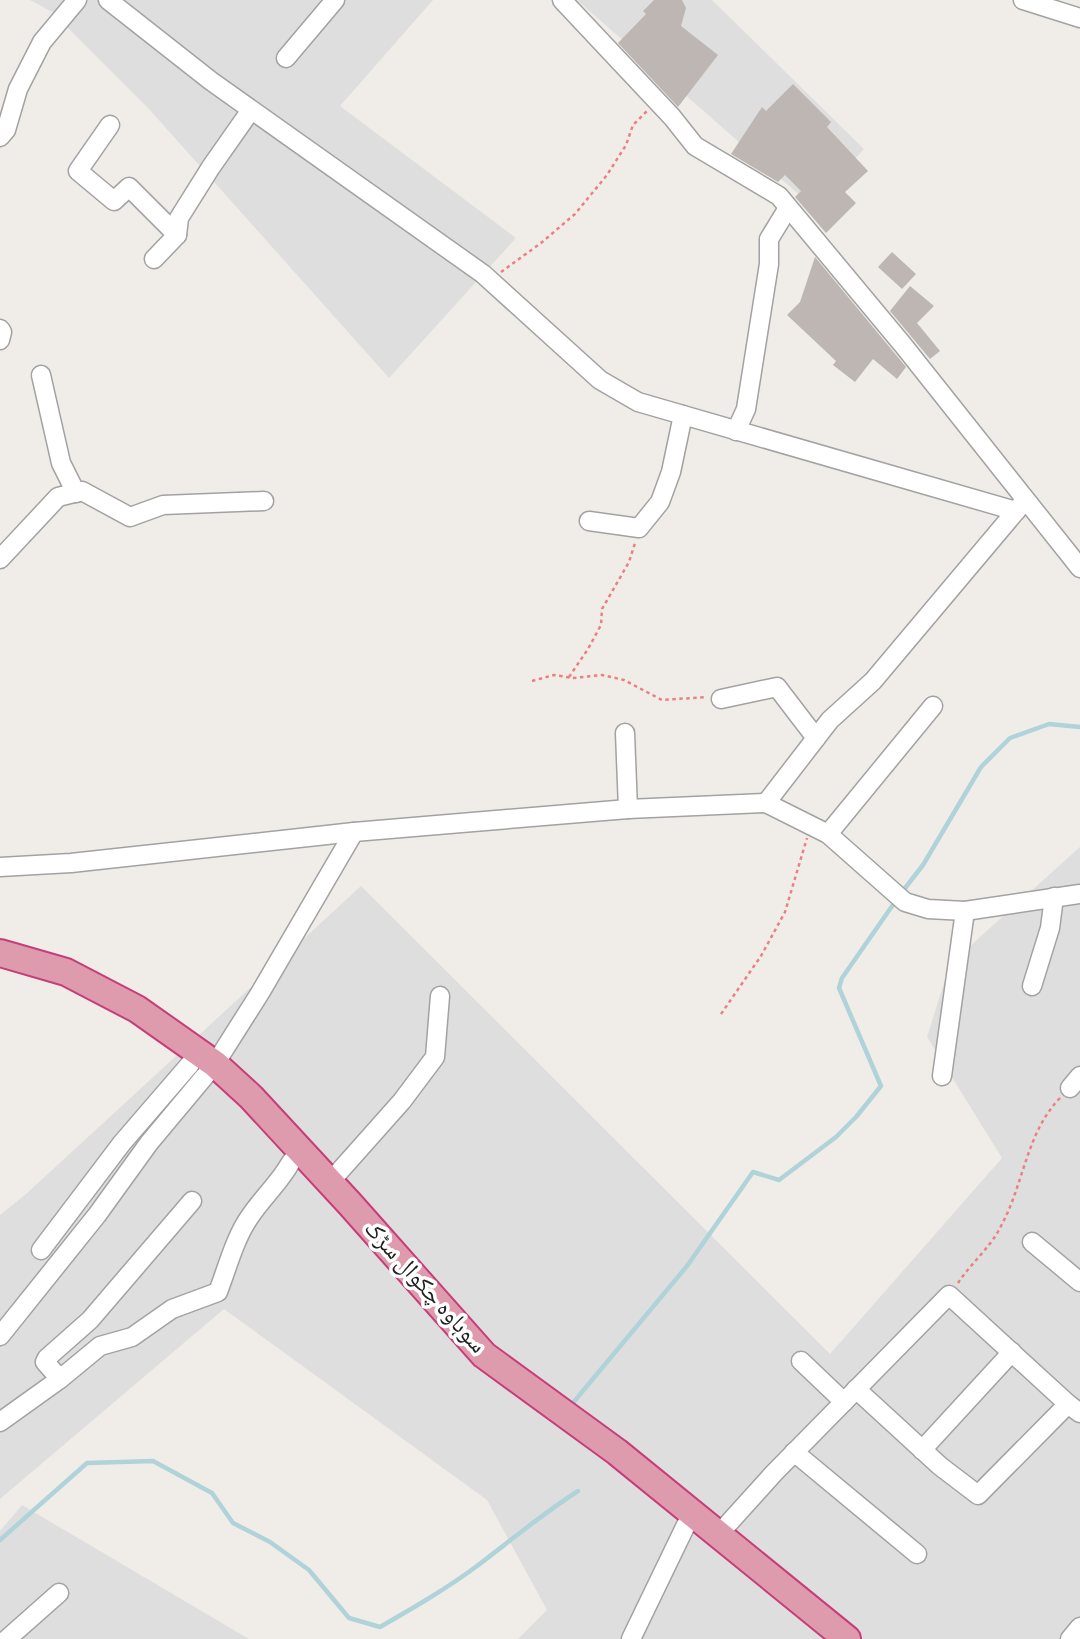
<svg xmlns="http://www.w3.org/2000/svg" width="1080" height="1639" font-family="'Alegreya Sans','Noto Naskh Arabic',sans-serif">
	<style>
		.residential { fill: #dfdede }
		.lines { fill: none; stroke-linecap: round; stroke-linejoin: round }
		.stream { stroke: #afd3d8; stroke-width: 4.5 }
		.building { fill: #bdb6b2 }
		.minor-casing { stroke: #a2a2a2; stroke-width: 21 }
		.highway-casing { stroke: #c73d7a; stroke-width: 30 }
		.path { stroke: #ea8180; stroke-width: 2.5; stroke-dasharray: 3.5 3.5; stroke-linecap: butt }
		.minor { stroke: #fff; stroke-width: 18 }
		.highway { stroke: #de9bad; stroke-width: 26 }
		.labels { text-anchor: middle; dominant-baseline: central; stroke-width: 7; stroke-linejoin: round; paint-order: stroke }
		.street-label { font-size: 24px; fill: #212121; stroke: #fff }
	</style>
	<rect width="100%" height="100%" fill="#f0ede9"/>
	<g class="residential">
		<polygon points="30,0 433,0 340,106 516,238 389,378 149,109 52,12"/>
		<polygon points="577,0 712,0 864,149 812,206"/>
		<polygon points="1080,847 1080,1639 518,1639 547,1610 487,1500 224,1309 0,1499 0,1215 26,1194 361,886 830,1354 1002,1158 927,1037 950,964"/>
		<polygon points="22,1505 249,1639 0,1639 0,1531"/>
	</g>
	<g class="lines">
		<g class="stream">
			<polyline points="902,892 923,865 981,767 1010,738 1049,724 1080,727"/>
			<polyline points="572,1404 687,1266 753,1172 779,1180 836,1137 856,1117 881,1086 839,988 842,978 897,899"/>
			<path d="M0 1540 87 1463 153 1461 212 1493 233 1523 270 1542 309 1570 349 1618 380 1627C413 1608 446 1589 477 1566 510 1541 542 1514 578 1491"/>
		</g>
	</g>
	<g class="building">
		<polygon points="654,0 682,0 686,8 681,26 718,55 678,107 618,43 646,14 643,11"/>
		<polygon points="793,84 831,122 827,127 868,171 845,192 856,203 826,233 795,197 801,191 785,175 778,182 731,154 762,107 766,111"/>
		<polygon points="892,252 916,274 902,289 878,267"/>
		<polygon points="815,257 906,367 897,379 873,359 855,382 833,365 836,361 787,315 800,302"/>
		<polygon points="910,286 934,306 917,323 940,351 930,359 890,311"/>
	</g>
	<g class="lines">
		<g class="minor-casing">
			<g id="minor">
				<polyline points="108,0 211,81 483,274 600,380 638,402 1016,511"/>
				<polyline points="562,0 672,117 695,146 779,196 903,345 1080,568"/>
				<polyline points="1023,0 1080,18"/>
				<polyline points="286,58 335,0"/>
				<polyline points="110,125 78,171 114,201 129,187 177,235"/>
				<polyline points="0,137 6,130 18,89 42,42 77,0"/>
				<polyline points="154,259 177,235 179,218 211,167 251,110"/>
				<polyline points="0,329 2,332 0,340"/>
				<polyline points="41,375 61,463 76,493"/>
				<polyline points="736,431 746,409 769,264 769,239 788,208"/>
				<polyline points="589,521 639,528 660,502 671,472 683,415"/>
				<polyline points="0,559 58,497 82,491 130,517 163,505 264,501"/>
				<polyline points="721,699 777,687 816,738"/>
				<polyline points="625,733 628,809"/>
				<polyline points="766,803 830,720 873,681 1021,505"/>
				<polyline points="828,834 933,706"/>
				<polyline points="0,867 71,863 354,832 628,809 766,803 828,834 905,902 928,909 965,911 1080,894"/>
				<polyline points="1032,986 1050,928 1054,897"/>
				<polyline points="942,1076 965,911"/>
				<polyline points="1070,1088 1080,1076"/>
				<polyline points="330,1182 402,1101 435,1057 440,996"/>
				<polyline points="1032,1242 1080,1282"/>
				<polyline points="41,1250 122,1143 191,1063"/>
				<polyline points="0,1336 97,1215 149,1143 215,1064 260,993 354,832"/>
				<polyline points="801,1361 844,1402"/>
				<polyline points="60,1379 45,1362 47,1358 90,1320 192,1201"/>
				<polyline points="856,1389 940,1466 978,1495 1068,1404 1080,1413"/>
				<path d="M0 1422 60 1379 100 1346 132 1337 172 1309 218 1292C228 1266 235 1237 251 1215 264 1196 280 1182 291 1162"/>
				<polyline points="922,1450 1012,1352"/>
				<polyline points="794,1452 917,1554"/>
				<polyline points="718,1535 774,1473 949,1295 1068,1404"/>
				<polyline points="7,1639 59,1593"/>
				<polyline points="631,1639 686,1525"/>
				<polyline points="1070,1639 1080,1627"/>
			</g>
		</g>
		<g class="highway-casing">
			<polyline id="highway" points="0,953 66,972 137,1009 215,1064 251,1097 350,1204 484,1355 617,1452 847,1639"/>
		</g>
		<g class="path">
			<polyline points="501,272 541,243 575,214 607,175 626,145 633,125 647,111"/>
			<polyline points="569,677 588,649 601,625 602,609 629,562 635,543"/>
			<polyline points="532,681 554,675 573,678 602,675 624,680 662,700 707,697"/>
			<polyline points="721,1014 761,956 785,912 807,838"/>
			<path d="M958 1283C971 1263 991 1247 1001 1226 1024 1184 1026 1133 1060 1098"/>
		</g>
		<use href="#minor" class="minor"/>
		<use href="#highway" class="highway"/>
	</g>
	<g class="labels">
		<g class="street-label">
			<text transform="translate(425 1287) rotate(48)">سوہاوہ چکوال سڑک</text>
		</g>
	</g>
</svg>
